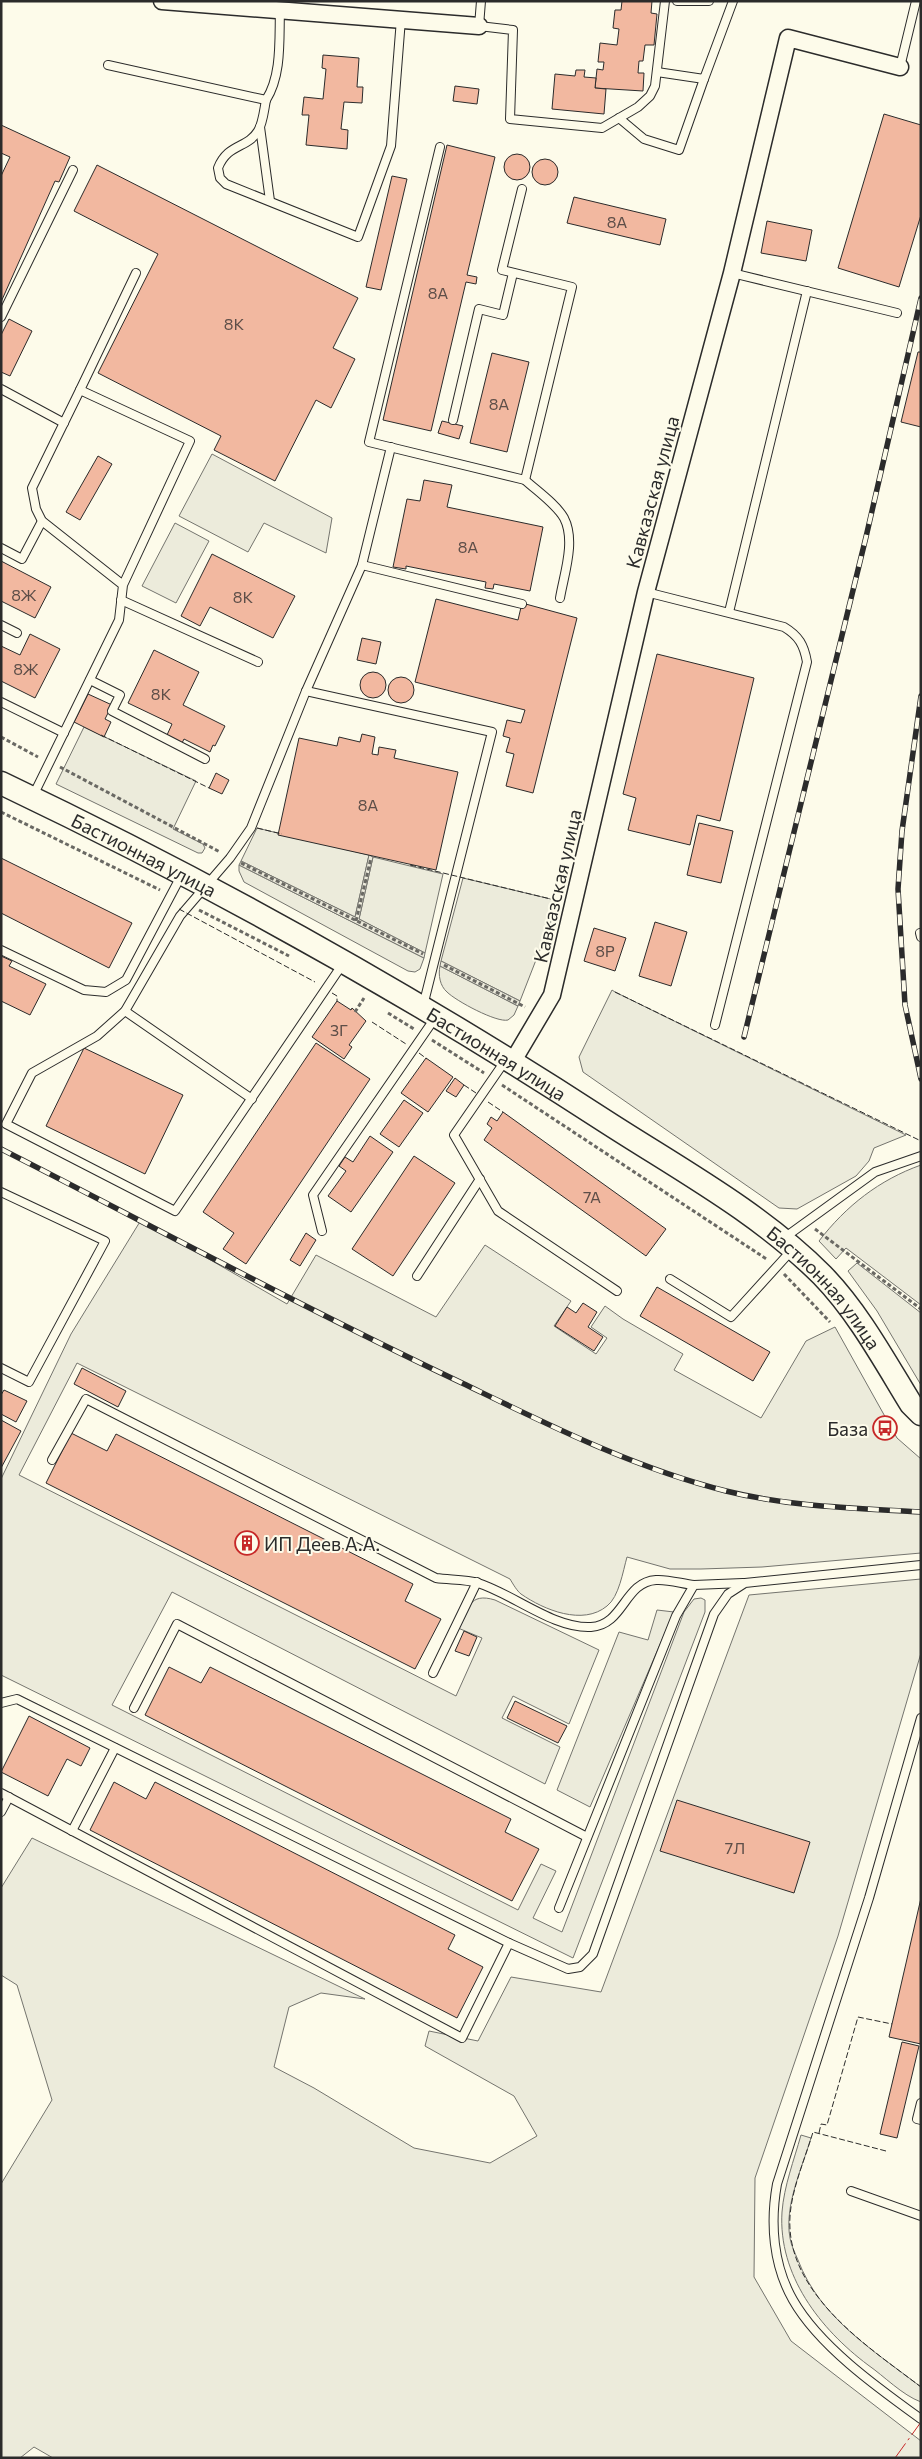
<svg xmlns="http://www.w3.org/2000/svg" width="922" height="2459" font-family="Commissioner,sans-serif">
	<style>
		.green { fill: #ecebdb; stroke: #74746e }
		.parking { fill: #eceadb; stroke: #74746e }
		.building { fill: #f2b8a0; stroke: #2b2b2b }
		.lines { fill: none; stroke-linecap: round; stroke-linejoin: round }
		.service-casing { stroke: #2b2b2b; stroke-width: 10 }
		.minor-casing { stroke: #2b2b2b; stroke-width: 19 }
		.secondary-casing { stroke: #2b2b2b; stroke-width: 25 }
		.path { stroke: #6a6964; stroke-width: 3; stroke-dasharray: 4 2.5; stroke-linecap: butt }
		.service { stroke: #fdfbea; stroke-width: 8 }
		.minor { stroke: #fdfbea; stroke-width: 16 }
		.secondary { stroke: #fdfbea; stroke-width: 22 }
		.rail-casing { stroke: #2b2b2b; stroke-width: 5.5 }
		.rail { stroke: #fdfbea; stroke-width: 4; stroke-dasharray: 11; stroke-linecap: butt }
		.fence { stroke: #2b2b2b; stroke-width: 1; stroke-dasharray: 6 2.5; stroke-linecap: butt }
		.power { stroke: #c62828; stroke-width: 1; stroke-dasharray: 18 4 2.5 4; stroke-linecap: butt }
		.labels { text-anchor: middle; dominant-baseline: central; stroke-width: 4; stroke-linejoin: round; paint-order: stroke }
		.number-label { font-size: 16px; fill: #5d4e48 }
		.street-label { font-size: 19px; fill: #2b2b2b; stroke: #fdfbea }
		.poi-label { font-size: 19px; fill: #2b2b2b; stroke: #fdfbea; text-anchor: end }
	</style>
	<rect width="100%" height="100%" fill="#fdfbea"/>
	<g class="green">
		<polygon points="212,454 332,518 326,553 264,523 248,552 179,516"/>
		<polygon points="175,523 209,541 176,603 142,586"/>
		<polygon points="84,727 196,781 173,829 203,844 205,848 202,853 198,853 56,784"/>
		<polygon points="257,828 369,855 355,917 241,861"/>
		<polygon points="373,857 443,874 425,953 359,919"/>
		<polygon points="239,865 424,958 420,969 415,972 408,971 244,882 239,871"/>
		<polygon points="463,878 559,901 520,1001 441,961"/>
		<path d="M440 966 518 1006 514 1015 508 1020C497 1023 456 1001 447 992 440 986 438 975 440 966Z"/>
		<polygon points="612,990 615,992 906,1135 874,1148 869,1161 856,1176 797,1209 779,1208 583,1072 579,1057"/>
		<path d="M921 1165V1305L846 1248 836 1259 819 1241C846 1206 879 1180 921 1165Z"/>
		<path d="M141 1220 287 1304 316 1255 436 1317 485 1245 571 1301 554 1326 596 1354 607 1338 591 1327 605 1306 623 1319 683 1354 674 1370 761 1418 806 1341 835 1327 897 1438 921 1459V1553L762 1567 701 1569H670L627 1557C623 1571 619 1597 607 1606 583 1626 544 1610 521 1594 517 1591 513 1584 510 1579L77 1363 19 1475 456 1696 482 1638 458 1628C468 1609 469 1592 495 1600L599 1650 569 1724 513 1696 502 1718 560 1747 545 1784 172 1592 112 1705 518 1910 541 1864 556 1871 533 1918 562 1932 684 1612 694 1599 701 1598 705 1600V1612L573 1958 1 1675V1479L71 1334Z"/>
		<polygon points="857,1263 921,1313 921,1385 877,1311 848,1271"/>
		<polygon points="921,1579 921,1653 838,1936 755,2178 754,2277 791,2341 921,2441 921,2458 53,2458 34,2447 20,2458 1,2458 1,2184 52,2100 17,1985 1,1975 1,1888 32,1838 365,1999 321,1993 289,2007 274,2067 314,2088 414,2148 490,2163 537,2136 514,2096 425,2046 429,2031 478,2041 511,1977 601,1992 749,1595"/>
		<polygon points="657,1610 674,1612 590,1807 557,1790 619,1632 648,1640"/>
		<path d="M801 2135 811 2138C802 2168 784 2206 790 2238 791 2245 795 2253 798 2260 820 2318 873 2350 921 2387V2402C902 2395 884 2376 868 2365 820 2329 778 2275 782 2212 784 2186 794 2160 801 2135Z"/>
	</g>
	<g class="parking">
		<polygon points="369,855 373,857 359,919 425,953 424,958 239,865 241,861 355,917"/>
		<polygon points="441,961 520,1001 518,1006 440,966"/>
	</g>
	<g class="building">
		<polygon points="622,1 652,1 651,13 657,14 654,45 645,45 643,61 639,61 638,73 644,73 643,91 595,88 597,69 603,70 604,62 598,62 600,43 617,45 619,29 613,28 615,10 621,10"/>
		<polygon points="323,55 359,58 357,87 363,87 362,103 344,102 341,129 348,130 347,149 306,145 309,115 302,115 304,97 323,99 326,69 322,68"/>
		<polygon points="576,70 585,70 584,77 596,78 595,88 606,89 604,114 552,109 555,74 575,76"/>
		<polygon points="455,86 479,89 477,104 453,101"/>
		<polygon points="884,114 921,125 921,215 899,287 838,268"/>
		<polygon points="1,125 70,157 59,182 55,181 1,302 1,176 10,157 1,153"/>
		<polygon points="447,145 495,157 467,275 477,277 476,284 466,282 431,431 383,420"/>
		<circle cx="517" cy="167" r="13"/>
		<circle cx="545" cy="172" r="13"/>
		<polygon points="97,165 358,298 333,348 355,359 331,408 316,400 275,481 214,450 221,436 98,373 158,254 74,211"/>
		<polygon points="392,176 407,179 381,290 366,287"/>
		<polygon points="574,197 666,219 660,245 567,223"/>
		<polygon points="767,221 812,230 806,261 761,253"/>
		<polygon points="9,319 32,331 10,376 1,372 1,335"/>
		<polygon points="918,352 921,352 921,427 901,422"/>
		<polygon points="492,353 529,362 507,452 470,443"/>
		<polygon points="442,421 463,426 459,439 438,433"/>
		<polygon points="98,456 112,464 80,520 66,512"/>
		<polygon points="424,480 452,485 447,507 543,527 530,591 494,584 493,589 485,588 486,582 406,566 406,569 393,567 407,499 420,501"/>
		<polygon points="212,554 295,596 273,638 210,607 200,626 181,616"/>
		<polygon points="1,561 51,587 35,618 1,601"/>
		<polygon points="436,599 518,620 522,603 577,618 533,793 506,786 514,754 506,752 510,738 503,736 507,720 521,723 525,710 415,682"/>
		<polygon points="30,634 60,649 35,698 1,681 1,646 20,655"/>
		<polygon points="362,638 381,642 376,664 357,660"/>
		<polygon points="154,650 199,672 183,705 225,726 215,746 213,745 210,752 184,739 182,743 167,735 172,724 128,703"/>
		<polygon points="657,654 754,678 720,821 697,815 690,845 628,830 636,798 623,794"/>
		<circle cx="373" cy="685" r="13"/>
		<circle cx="401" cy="690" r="13"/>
		<polygon points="88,694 112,705 105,719 111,722 104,737 74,722"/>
		<polygon points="362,734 375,737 372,754 378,755 379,747 396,750 394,758 458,772 436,870 278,835 299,738 337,746 339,737 360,742"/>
		<polygon points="216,773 229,780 222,794 209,788"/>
		<polygon points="699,823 733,831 721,883 687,875"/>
		<polygon points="1,858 132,923 109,968 1,913"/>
		<polygon points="655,922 687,932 671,986 639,976"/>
		<polygon points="594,928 626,938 615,971 584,961"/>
		<polygon points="1,956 12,961 9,966 46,984 30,1015 1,1001"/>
		<polygon points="337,1001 351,1010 352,1008 366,1021 349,1045 352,1047 344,1059 312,1037"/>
		<polygon points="316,1043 370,1079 246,1264 223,1249 234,1233 203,1212"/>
		<polygon points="84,1048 183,1095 145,1174 46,1126"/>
		<polygon points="426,1058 453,1077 428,1112 401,1093"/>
		<polygon points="455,1078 464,1085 456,1097 446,1091"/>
		<polygon points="404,1100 423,1113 399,1147 380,1134"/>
		<polygon points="503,1112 666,1229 646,1256 484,1140 492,1128 487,1124 491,1117 497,1121"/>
		<polygon points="370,1136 393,1152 351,1212 328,1196 346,1171 339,1166 345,1157 353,1162"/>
		<polygon points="414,1156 455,1183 393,1276 352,1249"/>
		<polygon points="306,1233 316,1240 300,1266 290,1260"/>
		<polygon points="657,1287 770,1352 753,1381 640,1316"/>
		<polygon points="583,1303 597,1312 588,1327 603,1337 594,1351 555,1326 567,1307 576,1313"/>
		<polygon points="82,1368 126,1391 118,1407 74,1384"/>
		<polygon points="4,1390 27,1401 16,1422 1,1414 1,1395"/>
		<polygon points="1,1420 21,1431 1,1468"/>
		<polygon points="71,1433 107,1451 116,1434 413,1584 405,1601 441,1619 415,1669 46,1483"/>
		<polygon points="464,1631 477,1637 469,1656 455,1651"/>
		<polygon points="169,1667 201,1683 210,1667 511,1819 505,1832 539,1849 512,1901 145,1715"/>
		<polygon points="515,1701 567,1726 558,1743 507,1718"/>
		<polygon points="29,1716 90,1748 81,1766 67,1759 48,1796 1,1772"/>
		<polygon points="114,1782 146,1799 155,1782 455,1935 448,1949 483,1967 457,2018 90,1830"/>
		<polygon points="677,1800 810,1842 794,1893 660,1851"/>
		<polygon points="921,1898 921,2044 889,2037"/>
		<polygon points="902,2042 919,2046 897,2138 880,2134"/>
	</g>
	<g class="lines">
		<g class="service-casing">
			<g id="service">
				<polyline points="481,1 479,26 513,30 510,119 602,128 638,107 650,96 655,86 665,1"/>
				<polyline points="677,1 709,1"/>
				<path d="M108 65 266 100C264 110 263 123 258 131 247 149 228 143 218 168L220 178 226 184 358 237 391 146 401 19"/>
				<polyline points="900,67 916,1"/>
				<polyline points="657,72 704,79 733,1"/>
				<path d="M266 100C282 75 279 40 280 10"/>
				<polyline points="619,118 644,139 679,150 704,79"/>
				<polyline points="260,127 270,201"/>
				<polyline points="440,147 369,442 525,480 572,287 502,270 522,189"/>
				<polyline points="732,273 897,313"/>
				<polyline points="1,317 73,170"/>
				<polyline points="1,389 64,423"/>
				<polyline points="80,390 136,273"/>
				<polyline points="453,420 479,309 503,315 513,273"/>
				<path d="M525 480C537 491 556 504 564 518 576 541 564 574 560 598"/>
				<polyline points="1,548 22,559 42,521"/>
				<polyline points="362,565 522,604"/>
				<path d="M646 592 784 627C799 636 804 645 807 662L715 1025"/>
				<polyline points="121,600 258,662"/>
				<polyline points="729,612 807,291"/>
				<polyline points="1,625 17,633"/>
				<polyline points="90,680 120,695 112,711 205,759"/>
				<polyline points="306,691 362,565 391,447"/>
				<polyline points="1,702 64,733"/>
				<polyline points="33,796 119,620 123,585 190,441 80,390 32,488 36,509 42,521 123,585"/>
				<polyline points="920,933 921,937"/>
				<polyline points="1,950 84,990 106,992 126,980 181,876"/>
				<polyline points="342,965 175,1211 6,1124 32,1073 97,1036 125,1011 180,916 230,858 251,828 306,691 492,732 423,1006"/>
				<polyline points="125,1011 252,1099"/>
				<polyline points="505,1061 454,1135 498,1211 617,1291"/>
				<polyline points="1,1192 105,1241 29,1382 1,1368"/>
				<polyline points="322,1231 313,1195 435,1018"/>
				<polyline points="784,1238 875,1172 921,1156"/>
				<polyline points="417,1276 480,1179"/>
				<polyline points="670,1279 731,1317 792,1250"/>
				<path d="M52 1460 86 1399 436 1578C449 1580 466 1579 478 1583 513 1594 554 1629 591 1627 624 1625 624 1582 656 1580 668 1579 683 1584 694 1585"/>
				<polyline points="433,1673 477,1582"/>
				<polyline points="1,1703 17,1699 509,1943 568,1969 580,1967 593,1954 714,1614 728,1594 745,1583 921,1565"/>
				<polyline points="134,1708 177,1624 587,1837"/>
				<path d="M921 1718 869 1898 777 2184C770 2223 773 2265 793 2300 819 2346 878 2388 921 2419"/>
				<polyline points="1,1793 462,2038 509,1943"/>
				<polyline points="1,1812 9,1797"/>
				<polyline points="72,1831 115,1748"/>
				<polyline points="559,1908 676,1616 694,1585 743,1583"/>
				<polyline points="921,2103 917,2119 921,2120"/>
				<polyline points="851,2191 921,2216"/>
			</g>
		</g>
		<g class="minor-casing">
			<g id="minor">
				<polyline points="162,1 479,26"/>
				<polyline points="513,1061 552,995 646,592 732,273 788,38 900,67"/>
			</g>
		</g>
		<g class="secondary-casing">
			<g id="secondary">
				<path id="s1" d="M1 783C211 883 413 996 608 1123 681 1170 760 1213 822 1275 858 1312 884 1360 911 1404L921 1414"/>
			</g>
		</g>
		<g class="path">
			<polyline points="1,737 38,757"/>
			<polyline points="60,767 220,852"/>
			<polyline points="1,812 160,890"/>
			<polyline points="241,863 423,954"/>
			<polyline points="199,910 289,956"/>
			<polyline points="356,921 371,858"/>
			<polyline points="444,965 525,1007"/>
			<polyline points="355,1012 364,998"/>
			<polyline points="388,1013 414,1029"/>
			<polyline points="432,1040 484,1073"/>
			<polyline points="502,1085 768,1260"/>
			<polyline points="815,1229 921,1309"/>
			<polyline points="784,1274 830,1322"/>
		</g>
		<use href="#service" class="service"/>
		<use href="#minor" class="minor"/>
		<use href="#secondary" class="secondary"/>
		<g class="rail-casing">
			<g id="rail">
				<polyline points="921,696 902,831 898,889 905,1005 921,1079"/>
				<polyline points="744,1037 866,537 921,298"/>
				<path d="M1 1149C154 1227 306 1309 462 1383 547 1424 634 1468 726 1491 790 1507 856 1508 921 1512"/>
			</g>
		</g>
		<use href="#rail" class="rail"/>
		<g class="fence">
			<polyline points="101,735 209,788"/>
			<polyline points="257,828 282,834"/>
			<polyline points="410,865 559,901"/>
			<polyline points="179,909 315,982"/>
			<polyline points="615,992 921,1141"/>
			<polyline points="332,993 337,996 337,1001"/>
			<polyline points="372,1022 406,1044"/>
			<polyline points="419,1053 427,1059"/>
			<polyline points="464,1085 476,1093"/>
			<polyline points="488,1102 503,1112"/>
			<polyline points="819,2133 821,2124 827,2125 858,2017 892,2024"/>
			<path d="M886 2151 813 2132C805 2159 792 2188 790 2216 785 2293 867 2346 921 2387"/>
		</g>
		<polyline class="power" points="895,2458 921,2422"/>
	</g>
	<defs>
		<g id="bus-ring" transform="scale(1.25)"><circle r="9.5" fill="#fdfbea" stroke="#c62828" stroke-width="1.5"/><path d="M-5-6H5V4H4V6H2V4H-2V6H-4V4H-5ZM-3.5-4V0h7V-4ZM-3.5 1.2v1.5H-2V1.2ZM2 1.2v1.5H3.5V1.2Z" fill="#c62828"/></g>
		<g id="building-ring" transform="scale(1.25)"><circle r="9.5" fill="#fdfbea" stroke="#c62828" stroke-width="1.5"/><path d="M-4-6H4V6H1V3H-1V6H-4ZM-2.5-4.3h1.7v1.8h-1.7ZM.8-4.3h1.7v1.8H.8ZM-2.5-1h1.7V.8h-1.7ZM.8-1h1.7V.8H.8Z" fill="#c62828"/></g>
	</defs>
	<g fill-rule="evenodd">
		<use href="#bus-ring" x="885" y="1428"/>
		<use href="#building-ring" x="247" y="1543"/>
	</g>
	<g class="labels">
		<g class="number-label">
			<text x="617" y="221">8А</text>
			<text x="438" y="292">8А</text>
			<text x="234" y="323">8К</text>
			<text x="499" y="403">8А</text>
			<text x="468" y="546">8А</text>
			<text x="24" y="594">8Ж</text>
			<text x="243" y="596">8К</text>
			<text x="26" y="668">8Ж</text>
			<text x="161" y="693">8К</text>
			<text x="368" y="804">8А</text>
			<text x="605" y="950">8Р</text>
			<text x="339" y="1029">3Г</text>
			<text x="592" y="1196">7А</text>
			<text x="735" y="1847">7Л</text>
		</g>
		<g class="street-label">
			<text transform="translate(652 492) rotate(-75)">Кавказская улица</text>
			<text stroke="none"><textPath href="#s1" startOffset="160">Бастионная улица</textPath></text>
			<text transform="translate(557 886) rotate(-77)">Кавказская улица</text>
			<text stroke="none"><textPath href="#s1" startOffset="565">Бастионная улица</textPath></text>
			<text stroke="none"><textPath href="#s1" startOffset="970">Бастионная улица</textPath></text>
		</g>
		<g class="poi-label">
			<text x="868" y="1428">База</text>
			<text x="264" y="1543" text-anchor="start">ИП Деев А.А.</text>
		</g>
	</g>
	<rect width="922" height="2459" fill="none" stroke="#2b2b2b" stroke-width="5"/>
</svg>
